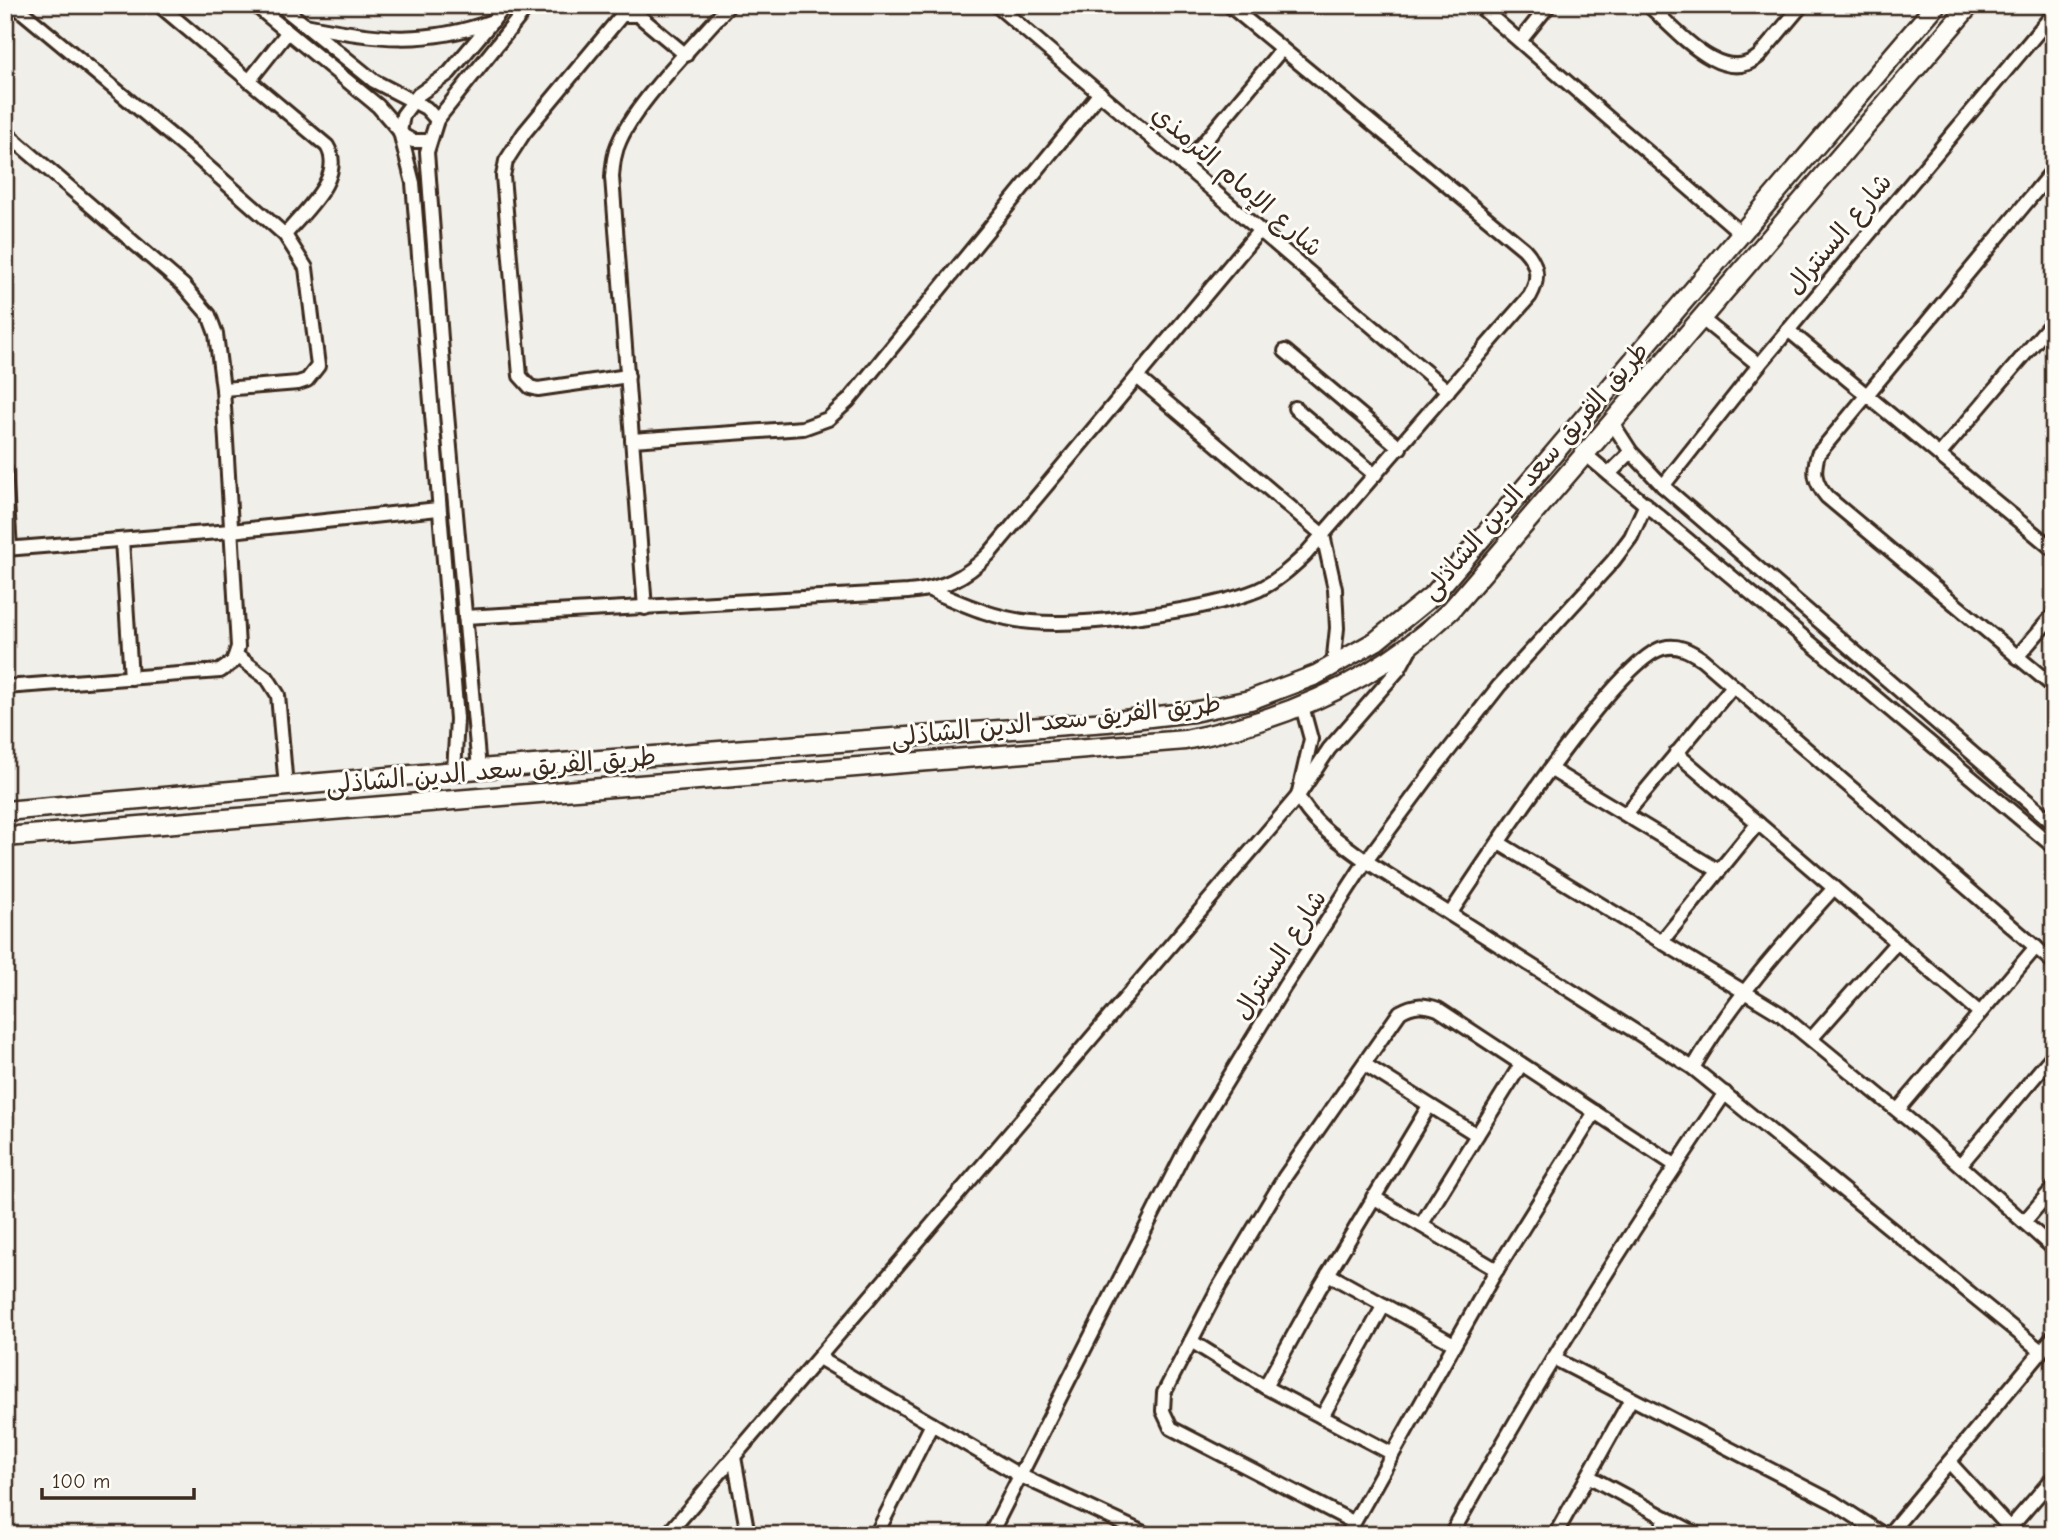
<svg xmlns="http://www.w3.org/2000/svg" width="2059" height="1540" font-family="'Comic Neue','Playpen Sans Arabic',sans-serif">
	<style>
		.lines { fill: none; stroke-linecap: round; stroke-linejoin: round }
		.street-casing { stroke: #3b2a1e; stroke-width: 18 }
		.secondary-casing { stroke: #3b2a1e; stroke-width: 23 }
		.street { stroke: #fdfcf7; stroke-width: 12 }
		.secondary { stroke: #fdfcf7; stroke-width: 18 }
		.labels { text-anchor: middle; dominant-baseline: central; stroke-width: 6; stroke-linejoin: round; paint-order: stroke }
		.street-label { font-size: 26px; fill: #3b2a1e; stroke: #fdfcf7 }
	</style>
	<rect width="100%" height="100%" fill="#f1efea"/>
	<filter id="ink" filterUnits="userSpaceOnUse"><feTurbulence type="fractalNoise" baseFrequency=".0143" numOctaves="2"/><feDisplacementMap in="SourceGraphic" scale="14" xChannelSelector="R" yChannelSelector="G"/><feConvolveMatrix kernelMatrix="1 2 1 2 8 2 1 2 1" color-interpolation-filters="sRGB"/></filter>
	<g filter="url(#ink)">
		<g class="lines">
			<g class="street-casing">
				<g id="street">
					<polyline points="14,5 191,152 285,235 306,268 318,366 307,380 298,383 223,389"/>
					<path d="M159 5 327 146C346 177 303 212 285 235"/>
					<polyline points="255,5 378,106 404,136 413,141 429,141"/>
					<polyline points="280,5 374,81 426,108 437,120"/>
					<polyline points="996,5 1448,391"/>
					<polyline points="1478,5 1742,234"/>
					<path d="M1648 5C1676 29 1723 88 1759 56L1802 5"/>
					<path d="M305 25C374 39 425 46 493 21"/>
					<polyline points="1520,41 1549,5"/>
					<polyline points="249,81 287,33"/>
					<polyline points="5,132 183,285 209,315 216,334 223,389 238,647 233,662 220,671 5,687"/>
					<polyline points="1184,166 1282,49"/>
					<path d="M2054 169 1818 454C1813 472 1814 482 1827 497L2054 687"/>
					<polyline points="1702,319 1759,365"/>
					<polyline points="1788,330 2054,550"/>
					<polyline points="1285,351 1400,448"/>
					<polyline points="628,376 538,389 530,387 520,376 503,176 506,161 524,133 622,15 638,15 686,55"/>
					<polyline points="1137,377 1323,535 1335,589 1337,628 1333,666"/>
					<polyline points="1295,408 1375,475"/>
					<polyline points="1613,424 1631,452 1663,486 2054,824"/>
					<polyline points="632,440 803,428 828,419 848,401 1100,93"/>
					<polyline points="1585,454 2054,847"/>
					<polyline points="1939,455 2054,320"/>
					<polyline points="5,469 10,549"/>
					<polyline points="1609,474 1631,452"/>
					<polyline points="1663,486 1759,365 2054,13"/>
					<polyline points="122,540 131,678"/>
					<polyline points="5,549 231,531 438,509"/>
					<path d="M930 590C963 604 995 619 1032 622 1083 627 1210 610 1258 590 1276 582 1291 568 1305 555L1530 296C1540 278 1538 264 1524 249L1229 5"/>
					<path d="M645 608 612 177C613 165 614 152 620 140 638 100 698 41 729 5"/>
					<path d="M465 617 908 592C942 589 965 578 989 554L1259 231"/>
					<polyline points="236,655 268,679 278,695 286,787"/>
					<polyline points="2017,657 2054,614"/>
					<path d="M1302 706 1311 739 1298 796C1313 825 1341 842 1366 861L1693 1068 2041 1351"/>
					<polyline points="1676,753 1980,1013"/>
					<polyline points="479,769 445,392 427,152 437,120 529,5"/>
					<polyline points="1550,769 1719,871"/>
					<polyline points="454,772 457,719 413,183 400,132 403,115 418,95 449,73 506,5"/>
					<polyline points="1626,814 1733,686"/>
					<polyline points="1499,843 1779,1013 1915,1125 2054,1249"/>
					<path d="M1450 914C1483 865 1616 660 1663 648 1678 644 1690 651 1702 659L2054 963"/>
					<polyline points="1662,941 1758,823"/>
					<polyline points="1811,1039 1897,942"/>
					<polyline points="1364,1064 1477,1135"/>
					<path d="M1693 1068C1731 1002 1782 945 1834 888"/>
					<polyline points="1898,1110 2036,947"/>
					<polyline points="1960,1165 2054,1054"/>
					<polyline points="1373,1197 1497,1270"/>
					<polyline points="2024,1222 2054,1187"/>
					<polyline points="1421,1225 1520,1066"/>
					<polyline points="1328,1274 1454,1344"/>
					<polyline points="1191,1341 1265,1387 1391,1453"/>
					<polyline points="819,1358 1019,1475 1148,1535"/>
					<polyline points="1553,1358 1833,1502 1884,1535"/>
					<polyline points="1265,1387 1318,1291 1429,1106"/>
					<polyline points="1322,1417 1384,1305"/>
					<polyline points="734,1457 748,1535"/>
					<polyline points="1949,1462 2016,1535"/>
					<polyline points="1588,1476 1698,1535"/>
					<path d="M1353 1522 1171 1428 1163 1411 1164 1393 1219 1287 1284 1178 1400 1012C1414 1004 1423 1004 1438 1009L1675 1165"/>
					<polyline points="2010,1528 2054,1477"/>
					<polyline points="667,1535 1298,796 1329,749 1399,669 1412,645"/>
					<polyline points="876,1535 932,1424"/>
					<polyline points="990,1535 1189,1143 1284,987 1366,861 1438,764 1499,686 1613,561 1631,537 1646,504"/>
					<polyline points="1347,1535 1493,1276 1595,1112"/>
					<path d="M1451 1535C1535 1383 1627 1236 1725 1093"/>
					<polyline points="1555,1535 1631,1399"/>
					<polyline points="1658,1535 1667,1518"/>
					<polyline points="1888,1535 2054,1336"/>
				</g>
			</g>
			<g class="secondary-casing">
				<g id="secondary">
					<polyline points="5,811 479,769 1107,722 1193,712 1250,700 1316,675 1376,641 1435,593 1936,5"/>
					<path d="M5 837 1185 740C1286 720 1377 681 1451 610L1970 5"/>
				</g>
			</g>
			<use href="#street" class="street"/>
			<use href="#secondary" class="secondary"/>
		</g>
	</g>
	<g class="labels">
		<g class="street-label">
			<text transform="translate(1237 181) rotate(41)">شارع الإمام الترمذي</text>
			<text transform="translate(1839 234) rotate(-50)">شارع السنترال</text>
			<text transform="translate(1535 471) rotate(-49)">طريق الفريق سعد الدين الشاذلى</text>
			<text transform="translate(1056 721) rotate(-6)">طريق الفريق سعد الدين الشاذلى</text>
			<text transform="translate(491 771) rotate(-5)">طريق الفريق سعد الدين الشاذلى</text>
			<text transform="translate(1280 955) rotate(-57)">شارع السنترال</text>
		</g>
	</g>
	<rect width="2059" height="1540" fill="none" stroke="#fdfcf7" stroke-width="28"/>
	<rect x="14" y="14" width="2031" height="1512" fill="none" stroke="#3b2a1e" stroke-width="2.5" filter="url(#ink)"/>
	<path d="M42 1488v10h152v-10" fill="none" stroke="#3b2a1e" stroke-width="3.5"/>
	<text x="52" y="1488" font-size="21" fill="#3b2a1e" stroke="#fdfcf7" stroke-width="5" paint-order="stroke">100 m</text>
</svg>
